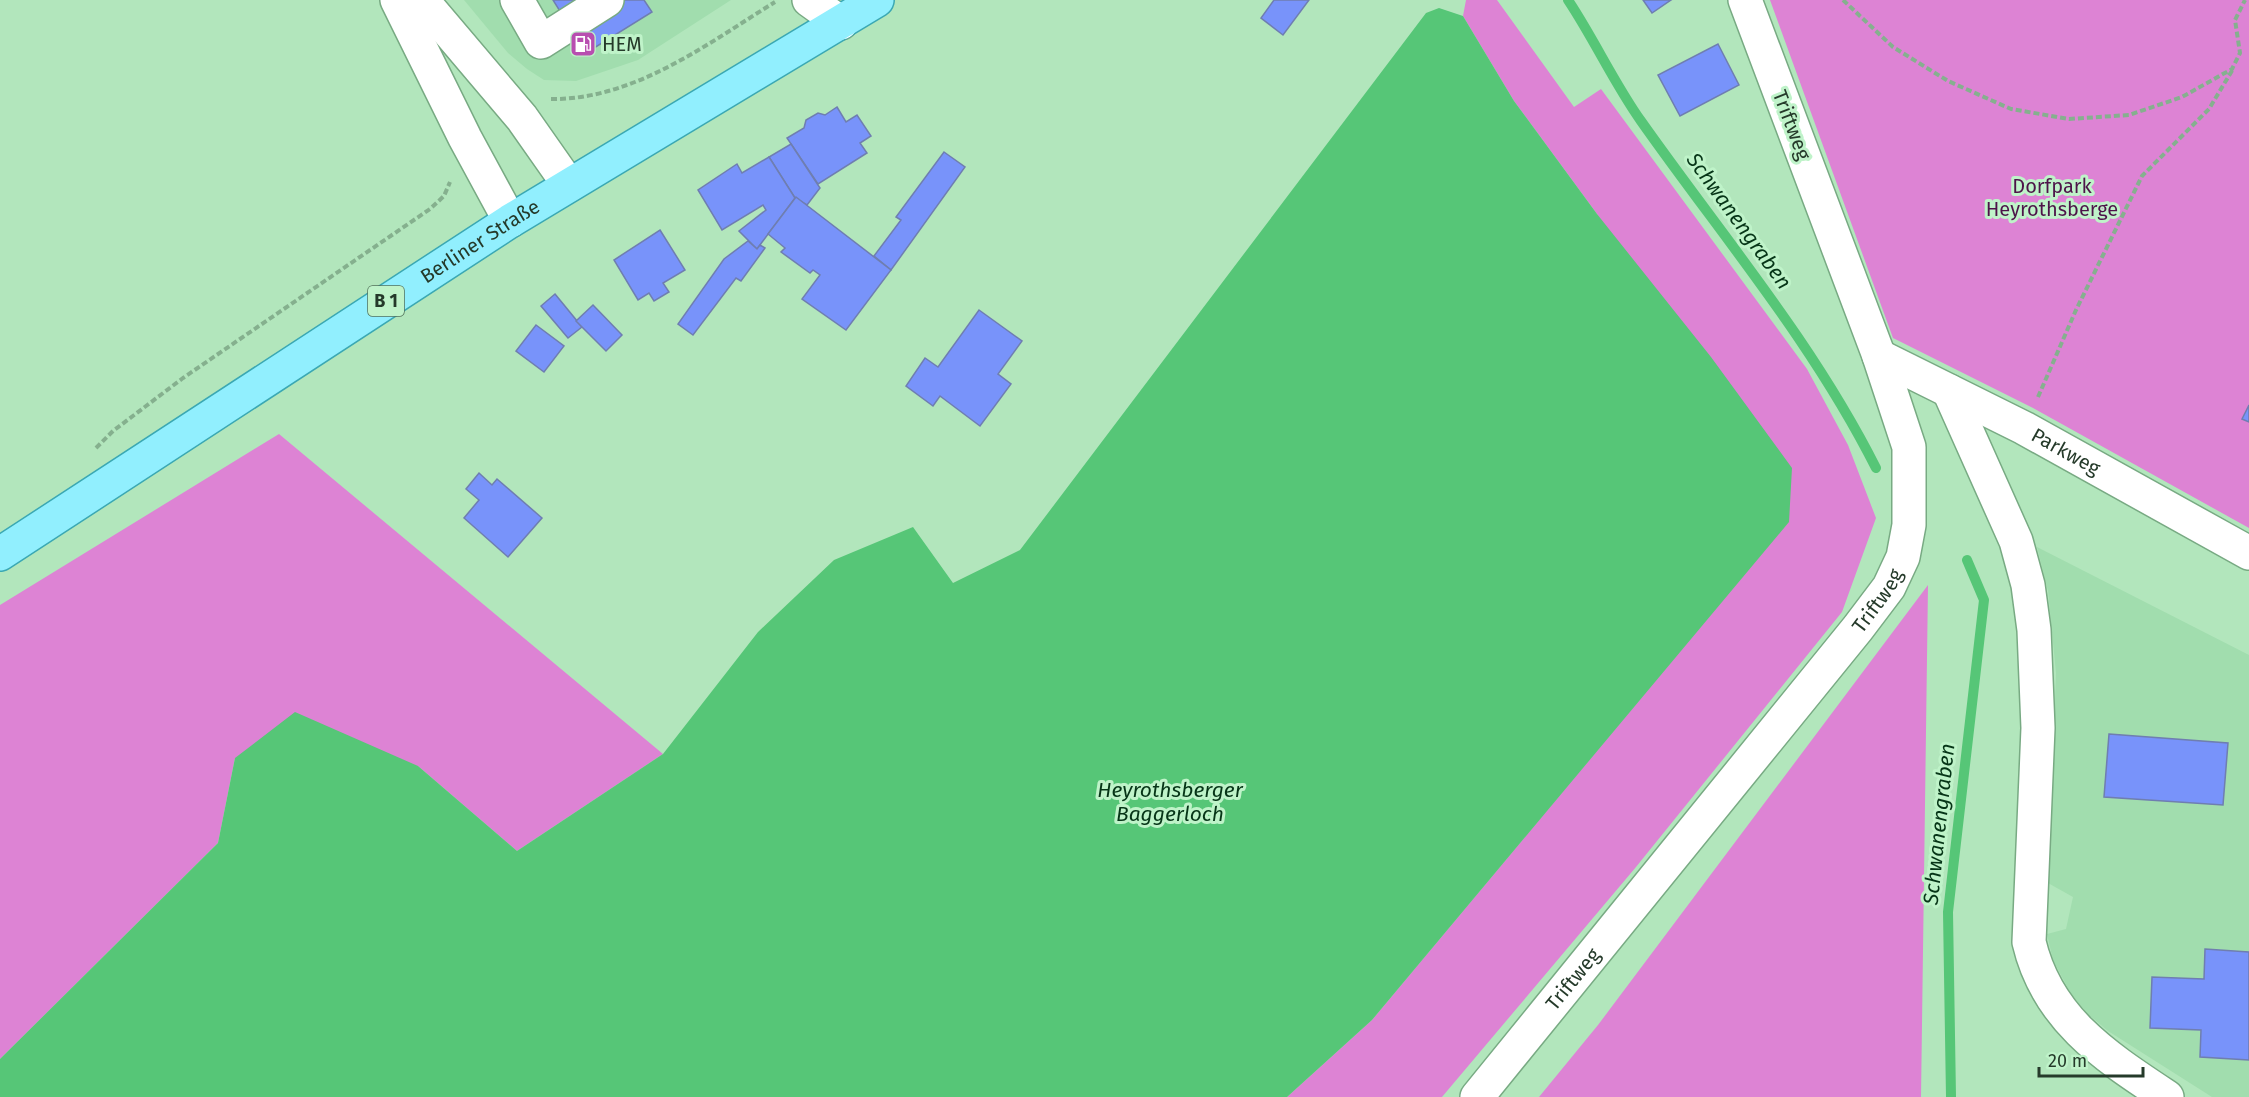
<svg xmlns="http://www.w3.org/2000/svg" width="2249" height="1097" font-family="'Fira Sans',sans-serif">
	<style>
		.built { fill: #a1ddae }
		.green { fill: #dd83d4 }
		.water { fill: #56c677 }
		.lines { fill: none; stroke-linecap: round; stroke-linejoin: round }
		.stream { stroke: #56c677; stroke-width: 10 }
		.building { fill: #7893fa; stroke: #6f7eb0; stroke-width: 1.5 }
		.minor-casing { stroke: #78aa83; stroke-width: 36 }
		.major-casing { stroke: #3ba8b3; stroke-width: 36 }
		.path { stroke: #85b08e; stroke-width: 4; stroke-dasharray: 6 3; stroke-linecap: butt }
		.minor { stroke: #fff; stroke-width: 33 }
		.major { stroke: #91effe; stroke-width: 33 }
		.labels { text-anchor: middle; dominant-baseline: central; stroke-width: 6; stroke-linejoin: round; paint-order: stroke }
		.shield { fill: #bff3c9; stroke: #53725a; stroke-width: 1.5 }
		.shield-label { font-size: 18px; font-weight: bold; fill: #253a2a }
		.poi-label { font-size: 20px; fill: #253a2a; stroke: #bff3c9; text-anchor: start }
		.street-label { font-size: 20px; fill: #253a2a; stroke: #bff3c9 }
		.park-label { font-size: 20px; fill: #4d1449; stroke: #bff3c9 }
		.water-label { font-size: 21px; font-style: italic; fill: #063517; stroke: #bff3c9 }
	</style>
	<rect width="100%" height="100%" fill="#b2e6bc"/>
	<g class="built">
		<polygon points="464,0 731,0 638,60 576,81 544,80 527,69 508,53"/>
		<polygon points="2037,547 2249,655 2249,1097 2212,1097 2108,1031 2088,1014 2071,994 2053,960 2047,934 2066,929 2073,897 2048,883 2056,673 2048,591"/>
	</g>
	<g class="green">
		<polygon points="1466,0 1497,0 1574,107 1601,89 1807,369 1848,445 1876,518 1842,612 1636,867 1442,1097 1287,1097 1372,1020 1789,521 1597,214 1514,101 1463,16"/>
		<polygon points="1770,0 2249,0 2249,528 2033,408 1893,338"/>
		<polygon points="279,434 663,754 517,851 418,766 235,758 218,843 0,1059 0,605"/>
		<polygon points="1928,585 1921,1097 1539,1097 1598,1025"/>
	</g>
	<polygon class="water" points="1439,8 1463,16 1514,101 1597,214 1711,357 1792,468 1789,522 1372,1020 1287,1097 0,1097 0,1059 218,843 235,758 295,712 418,766 517,851 663,754 758,632 834,560 913,527 953,583 1020,550 1426,13"/>
	<g class="lines">
		<g class="stream">
			<path d="M1568 0C1594 39 1614 83 1641 121 1722 236 1812 341 1876 468"/>
			<polyline points="1951,1097 1948,912 1984,600 1967,560"/>
		</g>
	</g>
	<g class="building">
		<polygon points="553,0 644,0 652,12 586,53"/>
		<polygon points="1274,0 1309,0 1283,35 1261,18"/>
		<polygon points="1643,0 1671,0 1652,13"/>
		<polygon points="1718,44 1739,85 1680,116 1658,75"/>
		<polygon points="837,107 846,122 857,115 871,136 860,143 867,153 818,184 787,138 804,128 806,120 818,113 825,115"/>
		<polygon points="791,144 820,188 807,205 795,198 769,157"/>
		<polygon points="944,152 965,167 891,270 874,256 901,220 896,217"/>
		<polygon points="769,157 795,198 757,249 739,231 766,210 763,205 722,230 698,190 737,164 742,173"/>
		<polygon points="796,197 891,270 846,330 802,299 820,275 813,270 810,273 781,252 785,248 768,234"/>
		<polygon points="660,230 685,270 663,283 669,292 654,301 649,293 638,300 614,260"/>
		<polygon points="748,241 757,249 760,245 765,248 741,281 736,278 693,335 678,324 724,259"/>
		<polygon points="555,294 582,327 568,338 541,306"/>
		<polygon points="593,305 622,335 606,351 576,321"/>
		<polygon points="979,310 1022,341 998,374 1011,384 980,426 940,396 933,406 906,386 925,358 938,367"/>
		<polygon points="536,325 564,346 544,372 516,351"/>
		<polygon points="2249,405 2249,422 2242,419"/>
		<polygon points="479,473 492,485 497,479 542,518 508,557 464,518 479,500 466,489"/>
		<polygon points="2109,734 2228,743 2223,805 2104,797"/>
		<polygon points="2205,949 2249,952 2249,1060 2200,1057 2201,1030 2150,1028 2152,977 2204,979"/>
	</g>
	<g class="lines">
		<g class="minor-casing">
			<g id="minor">
				<polyline points="397,0 465,138 510,221"/>
				<polyline points="422,0 522,118 569,185"/>
				<polyline points="517,0 541,42 607,0"/>
				<polyline points="809,0 841,23"/>
				<path id="s1" d="M1879 356 2024 428 2249 553"/>
				<path d="M1949 391 2016 541 2028 585 2034 630 2038 728 2029 942C2047 1019 2105 1056 2167 1097"/>
				<path id="s2" d="M1477 1097 1858 628 1889 587 1903 557 1909 525V447L1879 356 1745 0"/>
			</g>
		</g>
		<g class="major-casing">
			<g id="major">
				<path id="s3" d="M0 554 510 221 877 0"/>
			</g>
		</g>
		<g class="path">
			<polyline points="1843,0 1893,47 1948,81 2011,109 2069,119 2129,115 2182,97 2232,69 2240,53 2235,20 2245,0"/>
			<path d="M551 99C634 100 707 44 775 2"/>
			<polyline points="2038,397 2076,310 2142,176 2209,109 2233,69"/>
			<polyline points="96,448 113,431 183,378 430,209 444,196 450,182"/>
		</g>
		<use href="#minor" class="minor"/>
		<use href="#major" class="major"/>
	</g>
	<defs>
		<g id="fuel-square" transform="scale(1.35)"><rect x="-9" y="-9" width="18" height="18" rx="4" fill="#b84eb0" stroke="#bff3c9"/><path d="M-5.5-6h7V0h2V4h1.3V-2.5L3-4.5l.8-.8L6-3V5H2.5V1h-1V6h-7ZM-4.2-4.7v3.2H.2V-4.7Z" fill="#fff"/></g>
	</defs>
	<g fill-rule="evenodd">
		<use href="#fuel-square" x="583" y="44"/>
	</g>
	<g class="labels">
		<rect class="shield" x="368" y="286" width="36" height="30" rx="4.5"/>
		<g class="shield-label">
			<text x="386" y="301">B 1</text>
		</g>
		<g class="poi-label">
			<text x="602" y="44">HEM</text>
		</g>
		<g class="street-label">
			<text transform="translate(1792 125) rotate(69)">Triftweg</text>
			<text stroke="none"><textPath href="#s3" startOffset="573">Berliner Straße</textPath></text>
			<text stroke="none"><textPath href="#s1" startOffset="210">Parkweg</textPath></text>
			<text stroke="none"><textPath href="#s2" startOffset="638">Triftweg</textPath></text>
			<text stroke="none"><textPath href="#s2" startOffset="152">Triftweg</textPath></text>
		</g>
		<g class="park-label">
			<text x="2052" y="186">Dorfpark<tspan x="2052" dy="23">Heyrothsberge</tspan></text>
		</g>
		<g class="water-label">
			<text transform="translate(1739 221) rotate(54)">Schwanengraben</text>
			<text x="1170" y="790">Heyrothsberger<tspan x="1170" dy="24">Baggerloch</tspan></text>
			<text transform="translate(1939 824) rotate(-84)">Schwanengraben</text>
		</g>
	</g>
	<path d="M2039 1067v9h104v-9" fill="none" stroke="#253a2a" stroke-width="3"/>
	<text x="2048" y="1067" font-size="18" fill="#253a2a" stroke="#bff3c9" stroke-width="4.5" paint-order="stroke">20 m</text>
</svg>
